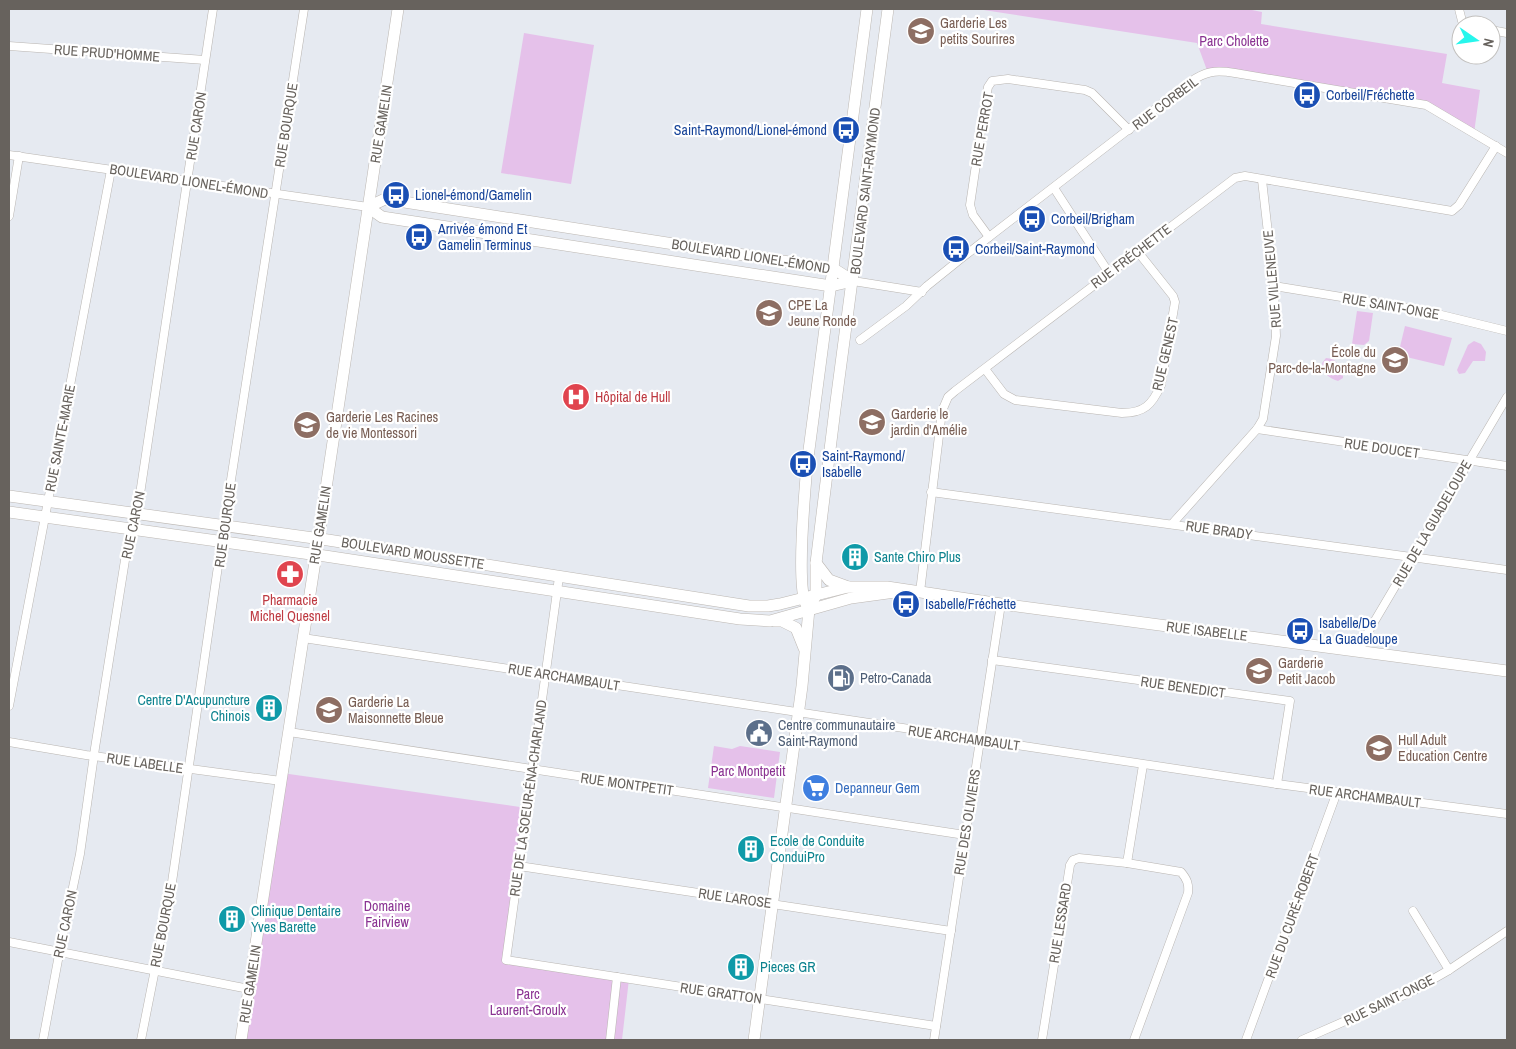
<svg xmlns="http://www.w3.org/2000/svg" width="1516" height="1049" font-family="'Archivo Narrow',sans-serif">
	<style>
		.green { fill: #e5c1ea }
		.lines { fill: none; stroke-linecap: round; stroke-linejoin: round }
		.street-casing { stroke: #b9b5b1; stroke-width: 9 }
		.secondary-casing { stroke: #bcb7b2; stroke-width: 12 }
		.street { stroke: #fff; stroke-width: 8 }
		.secondary { stroke: #fff; stroke-width: 11 }
		.labels { text-anchor: middle; dominant-baseline: central; stroke-width: 4.5; stroke-linejoin: round; paint-order: stroke }
		.education-label { font-size: 14px; fill: #785e54; stroke: #fff; text-anchor: start }
		.park-label { font-size: 14px; fill: #8a3292; stroke: #fff }
		.street-label { font-size: 14px; fill: #67625d; stroke: #fff }
		.transit-label { font-size: 14px; fill: #164399; stroke: #fff; text-anchor: start }
		.health-label { font-size: 14px; fill: #be3a42; stroke: #fff; text-anchor: start }
		.culture-label { font-size: 14px; fill: #0d838f; stroke: #fff; text-anchor: start }
		.service-label { font-size: 14px; fill: #4e5e75; stroke: #fff; text-anchor: start }
		.shop-label { font-size: 14px; fill: #366cbe; stroke: #fff; text-anchor: start }
	</style>
	<rect width="100%" height="100%" fill="#e6eaf1"/>
	<g class="green">
		<polygon points="977,9 1247,9 1262,12 1261,24 1447,54 1442,83 1480,90 1474,133 1426,105 1208,73 1197,43"/>
		<polygon points="524,33 594,45 571,184 501,173"/>
		<polygon points="1357,311 1373,313 1369,341 1364,345 1352,344"/>
		<polygon points="1405,326 1452,338 1444,366 1398,355"/>
		<polygon points="1474,341 1481,344 1486,352 1485,361 1473,361 1465,373 1459,374 1457,370 1468,345"/>
		<path d="M1326 358 1333 359 1343 369V378L1338 381C1328 378 1323 373 1322 363Z"/>
		<polygon points="714,746 732,749 740,746 780,752 774,798 708,788"/>
		<polygon points="282,773 527,808 506,960 629,979 622,1040 241,1040"/>
	</g>
	<g class="lines">
		<g class="street-casing">
			<g id="street">
				<polyline points="1459,9 1462,21 1468,25"/>
				<polyline points="1491,30 1507,33"/>
				<polyline points="9,46 205,60"/>
				<polyline points="9,155 368,207"/>
				<polyline points="1054,188 1109,273"/>
				<polyline points="9,216 19,156"/>
				<polyline points="989,237 973,215 970,205 986,97 988,87 992,81 1008,79 1085,90 1092,93 1129,130"/>
				<polyline points="853,281 922,292"/>
				<polyline points="1274,286 1421,310 1507,331"/>
				<path d="M860 340 906 306 927 286 963 257 1190 82C1206 71 1215 70 1235 73L1426 105 1507 153"/>
				<path d="M985 369 1004 394 1015 400 1122 413C1144 413 1152 405 1161 385L1175 302 1173 296 1138 252"/>
				<polyline points="1257,429 1507,466"/>
				<polyline points="931,492 1507,570"/>
				<polyline points="1172,524 1257,429 1263,419 1276,336 1274,286 1262,180"/>
				<polyline points="559,577 506,960 936,1026"/>
				<polyline points="920,592 942,411 948,397 955,391 1235,178 1245,176 1452,211 1459,205 1496,146"/>
				<polyline points="303,638 1277,784 1507,814"/>
				<polyline points="1360,651 1364,639 1507,397"/>
				<polyline points="992,660 1290,701 1277,784"/>
				<polyline points="9,706 111,170"/>
				<polyline points="289,732 965,835"/>
				<polyline points="9,742 86,755 281,781"/>
				<path d="M1127 863 1181 872C1187 879 1189 884 1188 893L1134 1040"/>
				<polyline points="519,866 951,931"/>
				<polyline points="1413,911 1449,970"/>
				<polyline points="9,942 249,989"/>
				<polyline points="43,1040 61,944 80,854 95,748 129,535 137,514 213,9"/>
				<polyline points="141,1040 171,889 224,525 304,9"/>
				<polyline points="610,1040 617,977"/>
				<polyline points="934,1040 1001,604"/>
				<polyline points="1042,1040 1070,865 1073,860 1079,858 1127,863 1143,765"/>
				<polyline points="1246,1040 1337,792"/>
				<polyline points="1302,1040 1409,993 1449,970 1507,931"/>
			</g>
		</g>
		<g class="secondary-casing">
			<g id="secondary">
				<polyline points="368,207 385,199 834,269 853,281"/>
				<polyline points="368,207 382,217 831,286 853,281"/>
				<polyline points="9,496 328,540 749,606 768,606 780,604 848,587 887,587 1001,604 1507,671"/>
				<polyline points="9,512 325,556 740,619 770,621 851,598 895,592"/>
				<polyline points="816,563 829,580 848,587"/>
				<path d="M806 604C796 586 805 489 807 465L867 9"/>
				<polyline points="775,621 782,621 796,628 804,648"/>
				<polyline points="241,1040 316,555 398,9"/>
				<polyline points="754,1040 802,686 809,609 816,595 816,563 835,409 888,9"/>
			</g>
		</g>
		<use href="#street" class="street"/>
		<use href="#secondary" class="secondary"/>
	</g>
	<defs>
		<g id="school-disc" transform="scale(1.4375)"><circle r="9.5" fill="#8d6e63" stroke="#fff"/><path d="M0-5L7-2L0 1L-7-2ZM-4 1L0 2.5L4 1V4Q0 6-4 4Z" fill="#fff"/></g>
		<g id="bus-disc" transform="scale(1.4375)"><circle r="9.5" fill="#1a4fb4" stroke="#fff"/><path d="M-5-6H5V4H4V6H2V4H-2V6H-4V4H-5ZM-3.5-4V0h7V-4ZM-3.5 1.2v1.5H-2V1.2ZM2 1.2v1.5H3.5V1.2Z" fill="#fff"/></g>
		<g id="hospital-disc" transform="scale(1.4375)"><circle r="9.5" fill="#e0444e" stroke="#fff"/><path d="M-5-5h3v3.5h4V-5h3V5h-3V1.5h-4V5h-3Z" fill="#fff"/></g>
		<g id="building-disc" transform="scale(1.4375)"><circle r="9.5" fill="#0f9aa8" stroke="#fff"/><path d="M-4-6H4V6H1V3H-1V6H-4ZM-2.5-4.3h1.7v1.8h-1.7ZM.8-4.3h1.7v1.8H.8ZM-2.5-1h1.7V.8h-1.7ZM.8-1h1.7V.8H.8Z" fill="#fff"/></g>
		<g id="pharmacy-disc" transform="scale(1.4375)"><circle r="9.5" fill="#e0444e" stroke="#fff"/><path d="M-2-6h4v4h4v4h-4v4h-4v-4h-4v-4h4Z" fill="#fff"/></g>
		<g id="fuel-disc" transform="scale(1.4375)"><circle r="9.5" fill="#5c6f8a" stroke="#fff"/><path d="M-5.5-6h7V0h2V4h1.3V-2.5L3-4.5l.8-.8L6-3V5H2.5V1h-1V6h-7ZM-4.2-4.7v3.2H.2V-4.7Z" fill="#fff"/></g>
		<g id="civic-disc" transform="scale(1.4375)"><circle r="9.5" fill="#5c6f8a" stroke="#fff"/><path d="M-.6-6.5H3V-4.5H.6V-3L4-1V1h2V6H-6V1h2V-1L-.6-3ZM-1.2 2.5V6h2.4V2.5Z" fill="#fff"/></g>
		<g id="supermarket-disc" transform="scale(1.4375)"><circle r="9.5" fill="#3f7fe0" stroke="#fff"/><path d="M-6-5.5h2.5l.6 2H6L4.5 2H-2.5L-4.4-4H-6ZM-1.5 3.2a1.3 1.3 0 1 0 .1 0ZM3 3.2a1.3 1.3 0 1 0 .1 0Z" fill="#fff"/></g>
	</defs>
	<g fill-rule="evenodd">
		<use href="#school-disc" x="921" y="31"/>
		<use href="#bus-disc" x="1307" y="95"/>
		<use href="#bus-disc" x="846" y="130"/>
		<use href="#bus-disc" x="396" y="195"/>
		<use href="#bus-disc" x="1032" y="219"/>
		<use href="#bus-disc" x="419" y="237"/>
		<use href="#bus-disc" x="956" y="249"/>
		<use href="#school-disc" x="769" y="313"/>
		<use href="#school-disc" x="1395" y="360"/>
		<use href="#hospital-disc" x="576" y="397"/>
		<use href="#school-disc" x="872" y="422"/>
		<use href="#school-disc" x="307" y="425"/>
		<use href="#bus-disc" x="803" y="464"/>
		<use href="#building-disc" x="855" y="557"/>
		<use href="#pharmacy-disc" x="290" y="574"/>
		<use href="#bus-disc" x="906" y="604"/>
		<use href="#bus-disc" x="1300" y="631"/>
		<use href="#school-disc" x="1259" y="671"/>
		<use href="#fuel-disc" x="841" y="678"/>
		<use href="#building-disc" x="269" y="708"/>
		<use href="#school-disc" x="329" y="710"/>
		<use href="#civic-disc" x="759" y="733"/>
		<use href="#school-disc" x="1379" y="748"/>
		<use href="#supermarket-disc" x="816" y="788"/>
		<use href="#building-disc" x="751" y="849"/>
		<use href="#building-disc" x="232" y="919"/>
		<use href="#building-disc" x="741" y="967"/>
	</g>
	<g class="labels">
		<g class="education-label">
			<text x="940" y="23">Garderie Les<tspan x="940" dy="16">petits Sourires</tspan></text>
			<text x="788" y="305">CPE La<tspan x="788" dy="16">Jeune Ronde</tspan></text>
			<text x="1376" y="352" text-anchor="end">École du<tspan x="1376" dy="16">Parc-de-la-Montagne</tspan></text>
			<text x="891" y="414">Garderie le<tspan x="891" dy="16">jardin d'Amélie</tspan></text>
			<text x="326" y="417">Garderie Les Racines<tspan x="326" dy="16">de vie Montessori</tspan></text>
			<text x="1278" y="663">Garderie<tspan x="1278" dy="16">Petit Jacob</tspan></text>
			<text x="348" y="702">Garderie La<tspan x="348" dy="16">Maisonnette Bleue</tspan></text>
			<text x="1398" y="740">Hull Adult<tspan x="1398" dy="16">Education Centre</tspan></text>
		</g>
		<g class="park-label">
			<text x="1234" y="41">Parc Cholette</text>
			<text x="748" y="771">Parc Montpetit</text>
			<text x="387" y="906">Domaine<tspan x="387" dy="16">Fairview</tspan></text>
			<text x="528" y="994">Parc<tspan x="528" dy="16">Laurent-Groulx</tspan></text>
		</g>
		<g class="street-label">
			<text transform="translate(107 53) rotate(4)">RUE PRUD'HOMME</text>
			<text transform="translate(1165 103) rotate(-37)">RUE CORBEIL</text>
			<text transform="translate(381 124) rotate(-81)">RUE GAMELIN</text>
			<text transform="translate(286 125) rotate(-81)">RUE BOURQUE</text>
			<text transform="translate(196 126) rotate(-81)">RUE CARON</text>
			<text transform="translate(982 129) rotate(-80)">RUE PERROT</text>
			<text transform="translate(189 181) rotate(9)">BOULEVARD LIONEL-ÉMOND</text>
			<text transform="translate(865 191) rotate(-83)">BOULEVARD SAINT-RAYMOND</text>
			<text transform="translate(751 256) rotate(9)">BOULEVARD LIONEL-ÉMOND</text>
			<text transform="translate(1131 256) rotate(-37)">RUE FRÉCHETTE</text>
			<text transform="translate(1272 279) rotate(-95)">RUE VILLENEUVE</text>
			<text transform="translate(1391 306) rotate(10)">RUE SAINT-ONGE</text>
			<text transform="translate(1165 354) rotate(-77)">RUE GENEST</text>
			<text transform="translate(60 438) rotate(-79)">RUE SAINTE-MARIE</text>
			<text transform="translate(1382 448) rotate(8)">RUE DOUCET</text>
			<text transform="translate(1432 523) rotate(-60)">RUE DE LA GUADELOUPE</text>
			<text transform="translate(133 525) rotate(-78)">RUE CARON</text>
			<text transform="translate(225 525) rotate(-82)">RUE BOURQUE</text>
			<text transform="translate(320 525) rotate(-81)">RUE GAMELIN</text>
			<text transform="translate(1219 530) rotate(8)">RUE BRADY</text>
			<text transform="translate(413 553) rotate(9)">BOULEVARD MOUSSETTE</text>
			<text transform="translate(1207 631) rotate(7)">RUE ISABELLE</text>
			<text transform="translate(564 677) rotate(9)">RUE ARCHAMBAULT</text>
			<text transform="translate(1183 687) rotate(8)">RUE BENEDICT</text>
			<text transform="translate(964 738) rotate(8)">RUE ARCHAMBAULT</text>
			<text transform="translate(145 763) rotate(8)">RUE LABELLE</text>
			<text transform="translate(627 784) rotate(8)">RUE MONTPETIT</text>
			<text transform="translate(1365 796) rotate(7)">RUE ARCHAMBAULT</text>
			<text transform="translate(528 798) rotate(-82)">RUE DE LA SOEUR-ÉNA-CHARLAND</text>
			<text transform="translate(967 822) rotate(-81)">RUE DES OLIVIERS</text>
			<text transform="translate(735 898) rotate(8)">RUE LAROSE</text>
			<text transform="translate(1292 916) rotate(-70)">RUE DU CURÉ-ROBERT</text>
			<text transform="translate(1060 923) rotate(-81)">RUE LESSARD</text>
			<text transform="translate(65 924) rotate(-78)">RUE CARON</text>
			<text transform="translate(163 925) rotate(-79)">RUE BOURQUE</text>
			<text transform="translate(250 984) rotate(-81)">RUE GAMELIN</text>
			<text transform="translate(721 993) rotate(8)">RUE GRATTON</text>
			<text transform="translate(1389 1000) rotate(-26)">RUE SAINT-ONGE</text>
		</g>
		<g class="transit-label">
			<text x="1326" y="95">Corbeil/Fréchette</text>
			<text x="827" y="130" text-anchor="end">Saint-Raymond/Lionel-émond</text>
			<text x="415" y="195">Lionel-émond/Gamelin</text>
			<text x="1051" y="219">Corbeil/Brigham</text>
			<text x="438" y="229">Arrivée émond Et<tspan x="438" dy="16">Gamelin Terminus</tspan></text>
			<text x="975" y="249">Corbeil/Saint-Raymond</text>
			<text x="822" y="456">Saint-Raymond/<tspan x="822" dy="16">Isabelle</tspan></text>
			<text x="925" y="604">Isabelle/Fréchette</text>
			<text x="1319" y="623">Isabelle/De<tspan x="1319" dy="16">La Guadeloupe</tspan></text>
		</g>
		<g class="health-label">
			<text x="595" y="397">Hôpital de Hull</text>
			<text x="290" y="600" text-anchor="middle">Pharmacie<tspan x="290" dy="16">Michel Quesnel</tspan></text>
		</g>
		<g class="culture-label">
			<text x="874" y="557">Sante Chiro Plus</text>
			<text x="250" y="700" text-anchor="end">Centre D'Acupuncture<tspan x="250" dy="16">Chinois</tspan></text>
			<text x="770" y="841">Ecole de Conduite<tspan x="770" dy="16">ConduiPro</tspan></text>
			<text x="251" y="911">Clinique Dentaire<tspan x="251" dy="16">Yves Barette</tspan></text>
			<text x="760" y="967">Pieces GR</text>
		</g>
		<g class="service-label">
			<text x="860" y="678">Petro-Canada</text>
			<text x="778" y="725">Centre communautaire<tspan x="778" dy="16">Saint-Raymond</tspan></text>
		</g>
		<g class="shop-label">
			<text x="835" y="788">Depanneur Gem</text>
		</g>
	</g>
	<rect width="1516" height="1049" fill="none" stroke="#67625d" stroke-width="20"/>
	<g transform="translate(1476 40) rotate(103)"><circle r="24" fill="#ffffff" stroke="#c2c0be"/>
	<path d="M0-4L9 19L0 12L-9 19Z" fill="#27f6ec"/>
	<text y="-8" font-size="14" font-weight="bold" text-anchor="middle" fill="#67625d">N</text>
	</g>
</svg>
